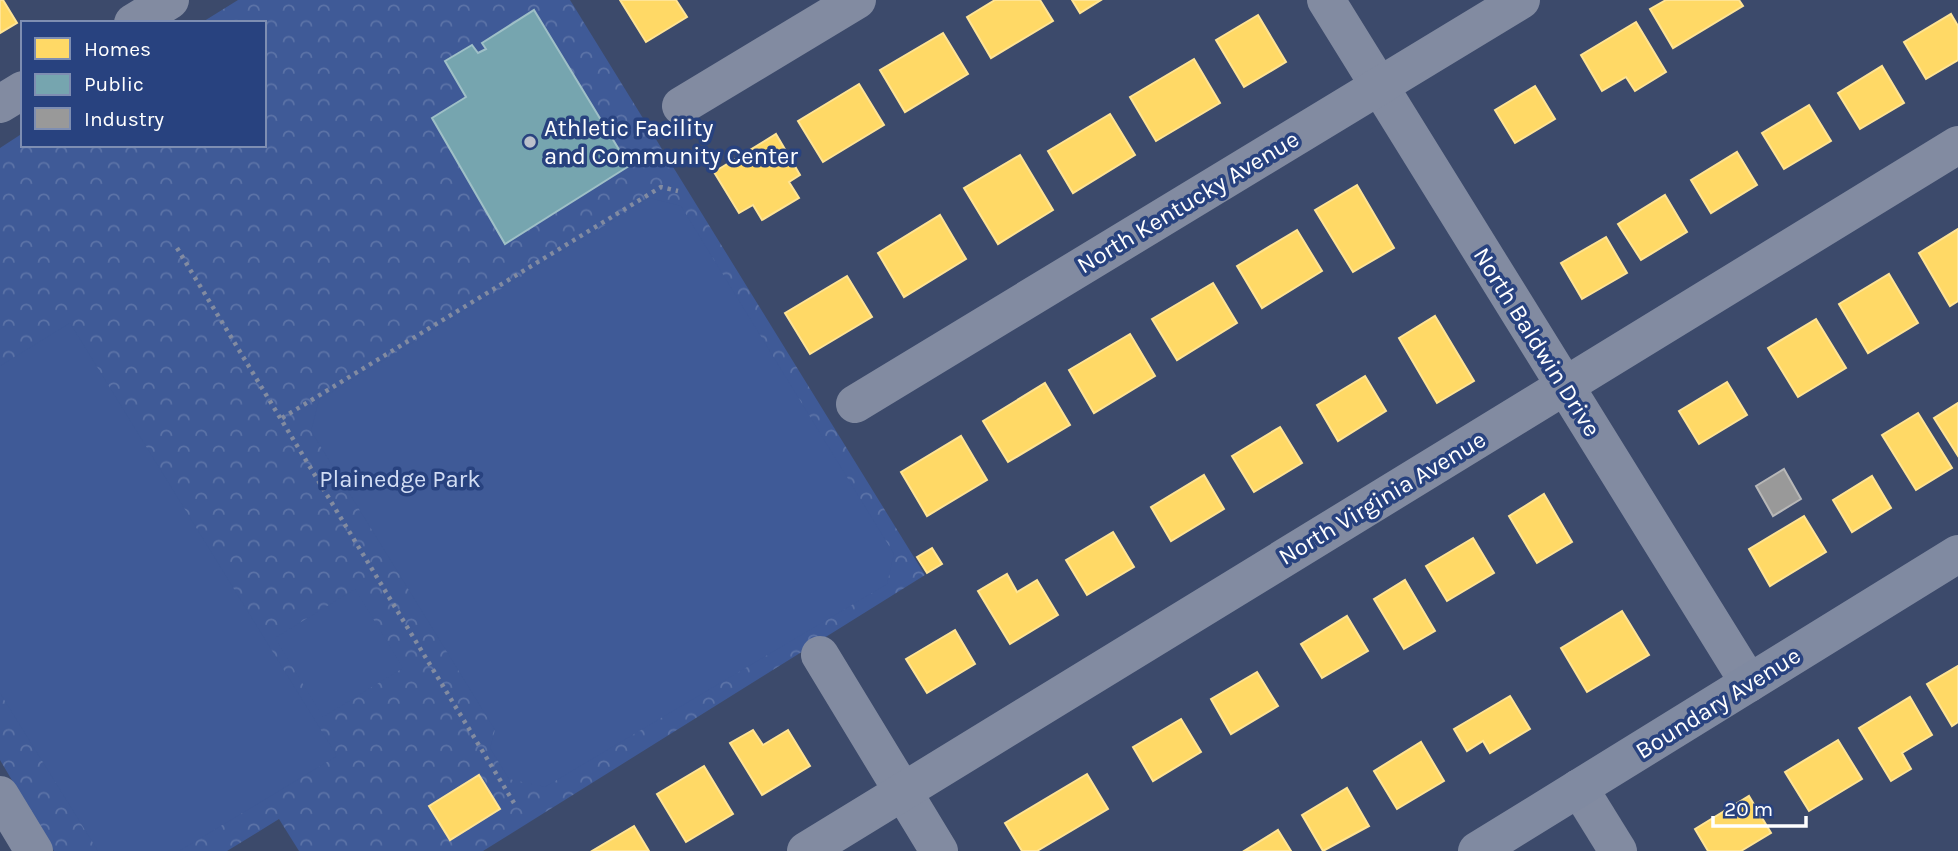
<svg xmlns="http://www.w3.org/2000/svg" width="1958" height="851" font-family="Karla,sans-serif">
	<style>
		.park { fill: url(#park-crowns) }
		.pitch { fill: #3f5a97 }
		.homes { fill: #ffd966; stroke: #ffe494; stroke-width: 2 }
		.public { fill: #76a5af; stroke: #9fc0c7; stroke-width: 2 }
		.industry { fill: #999; stroke: #b8b8b8; stroke-width: 2 }
		.lines { fill: none; stroke-linecap: round; stroke-linejoin: round }
		.path { stroke: #828ba1; stroke-width: 4.5; stroke-dasharray: 3.5 5; stroke-linecap: butt }
		.minor { stroke: #828ba1; stroke-width: 38 }
		.major { stroke: #808aa1; stroke-width: 38 }
		.poi-dot { fill: #bbc0cb; stroke: #28427f; stroke-width: 2.5 }
		.labels { text-anchor: middle; dominant-baseline: central; stroke-width: 7; stroke-linejoin: round; paint-order: stroke }
		.poi-label { font-size: 24px; fill: #fff; stroke: #28427f; text-anchor: start }
		.street-label { font-size: 24px; fill: #fff; stroke: #28427f }
		.park-label { font-size: 24px; fill: #d2ddf4; stroke: #28427f }
	</style>
	<defs>
		<pattern id="park-crowns" width="20" height="18" patternUnits="userSpaceOnUse" patternTransform="scale(1.75)"><rect width="20" height="18" fill="#3f5a97"/><path d="M2 6a3 3 0 1 1 6 0M12 15a3 3 0 1 1 6 0" fill="none" stroke="#5c73a7"/></pattern>
	</defs>
	<rect width="100%" height="100%" fill="#3c4a6b"/>
	<polygon class="park" points="238,0 570,0 925,575 483,851 299,851 279,819 227,851 54,851 0,760 0,148 23,133 23,145 264,145 264,23 201,23"/>
	<g class="pitch">
		<polygon points="650,198 681,206 894,554 887,584 545,787 509,779 490,748 495,730 311,431 319,400"/>
		<polygon points="70,323 337,756 179,851 98,851 0,693 0,366"/>
		<polygon points="355,589 403,668 323,717 275,638"/>
	</g>
	<g class="homes">
		<polygon points="0,0 3,0 17,23 0,33"/>
		<polygon points="620,0 676,0 687,17 646,42"/>
		<polygon points="995,0 1040,0 1053,21 991,58 967,17"/>
		<polygon points="1072,0 1101,0 1080,13"/>
		<polygon points="1666,0 1739,0 1743,6 1673,48 1650,9"/>
		<polygon points="1951,14 1958,26 1958,60 1926,79 1904,42"/>
		<polygon points="1258,15 1286,62 1244,87 1216,40"/>
		<polygon points="1636,22 1666,72 1635,91 1626,77 1602,91 1581,55"/>
		<polygon points="943,33 968,74 905,112 880,70"/>
		<polygon points="1194,59 1220,103 1156,141 1130,97"/>
		<polygon points="1882,66 1904,103 1860,129 1838,93"/>
		<polygon points="859,84 884,125 823,162 798,121"/>
		<polygon points="1535,86 1555,119 1515,143 1495,110"/>
		<polygon points="1809,105 1831,141 1784,169 1762,133"/>
		<polygon points="1110,114 1135,155 1073,193 1048,151"/>
		<polygon points="776,134 800,175 789,182 799,198 762,220 753,205 739,213 714,172"/>
		<polygon points="1737,152 1757,185 1711,213 1691,180"/>
		<polygon points="1020,155 1053,210 998,244 964,188"/>
		<polygon points="1357,185 1394,248 1353,272 1315,210"/>
		<polygon points="1665,195 1687,232 1641,260 1618,224"/>
		<polygon points="940,215 966,259 904,297 878,253"/>
		<polygon points="1958,229 1958,301 1950,306 1919,253"/>
		<polygon points="1297,230 1322,271 1262,308 1237,266"/>
		<polygon points="1606,237 1627,273 1582,299 1561,263"/>
		<polygon points="1889,274 1918,323 1868,353 1839,304"/>
		<polygon points="847,276 872,317 810,354 785,313"/>
		<polygon points="1213,283 1237,323 1177,360 1152,319"/>
		<polygon points="1435,316 1474,381 1437,403 1399,338"/>
		<polygon points="1816,319 1846,368 1798,397 1768,348"/>
		<polygon points="1130,334 1155,376 1094,413 1069,370"/>
		<polygon points="1365,376 1386,411 1338,441 1317,405"/>
		<polygon points="1727,382 1747,415 1699,444 1679,411"/>
		<polygon points="1045,383 1070,425 1008,462 983,421"/>
		<polygon points="1958,403 1958,456 1934,418"/>
		<polygon points="1918,413 1952,468 1916,490 1882,435"/>
		<polygon points="1280,427 1302,463 1254,492 1232,456"/>
		<polygon points="961,436 987,480 927,516 901,472"/>
		<polygon points="1204,475 1224,509 1171,541 1151,507"/>
		<polygon points="1872,476 1891,508 1852,532 1833,500"/>
		<polygon points="1544,494 1572,542 1537,563 1509,516"/>
		<polygon points="1804,516 1826,552 1770,586 1749,549"/>
		<polygon points="1113,532 1134,567 1087,595 1066,560"/>
		<polygon points="1473,538 1494,573 1447,601 1426,566"/>
		<polygon points="932,548 942,564 927,573 917,557"/>
		<polygon points="1007,574 1017,592 1037,580 1058,615 1010,644 978,591"/>
		<polygon points="1405,580 1435,631 1404,649 1374,599"/>
		<polygon points="1622,611 1649,655 1587,692 1561,648"/>
		<polygon points="1347,616 1368,651 1322,678 1301,644"/>
		<polygon points="955,630 975,664 927,693 906,659"/>
		<polygon points="1958,666 1958,722 1952,726 1927,684"/>
		<polygon points="1257,672 1278,706 1231,734 1211,699"/>
		<polygon points="1510,696 1530,729 1490,753 1483,741 1467,751 1454,729"/>
		<polygon points="1910,697 1932,735 1902,753 1911,769 1891,781 1859,728"/>
		<polygon points="1181,719 1201,752 1153,781 1133,747"/>
		<polygon points="753,730 763,745 788,730 810,766 762,795 730,743"/>
		<polygon points="1838,740 1862,779 1809,811 1785,772"/>
		<polygon points="1421,742 1444,781 1397,809 1374,771"/>
		<polygon points="704,766 733,814 686,842 657,794"/>
		<polygon points="1087,774 1108,809 1037,851 1022,851 1005,823"/>
		<polygon points="479,775 500,809 450,840 429,806"/>
		<polygon points="1347,788 1369,826 1323,851 1302,815"/>
		<polygon points="1749,796 1771,833 1741,851 1708,851 1695,829"/>
		<polygon points="634,826 649,851 592,851"/>
		<polygon points="1278,830 1291,851 1244,851"/>
	</g>
	<polygon class="public" points="534,10 629,166 505,244 432,118 466,97 445,61 472,45 478,53 486,49 482,43"/>
	<polygon class="industry" points="1784,469 1801,499 1773,516 1756,486"/>
	<g class="lines">
		<g class="path">
			<polyline points="177,248 514,803"/>
			<polyline points="282,418 661,187 678,191"/>
		</g>
		<g class="minor">
			<polyline points="1326,0 1749,683"/>
			<polyline points="133,23 170,0"/>
			<polyline points="0,104 23,90"/>
			<polyline points="681,106 857,0"/>
			<polyline points="855,404 1521,0"/>
			<polyline points="820,655 939,851"/>
			<polyline points="1579,788 1618,851"/>
			<polyline points="0,795 34,851"/>
			<polyline points="806,851 1958,145"/>
		</g>
		<polyline class="major" points="1477,851 1958,554"/>
	</g>
	<circle class="poi-dot" cx="530" cy="142" r="7"/>
	<g class="labels">
		<g class="poi-label">
			<text x="544" y="128">Athletic Facility<tspan x="544" dy="28">and Community Center</tspan></text>
		</g>
		<g class="street-label">
			<text transform="translate(1188 202) rotate(-31)">North Kentucky Avenue</text>
			<text transform="translate(1537 342) rotate(58)">North Baldwin Drive</text>
			<text transform="translate(1382 498) rotate(-31)">North Virginia Avenue</text>
			<text transform="translate(1718 703) rotate(-32)">Boundary Avenue</text>
		</g>
		<g class="park-label">
			<text x="400" y="479">Plainedge Park</text>
		</g>
	</g>
	<rect x="21" y="21" width="245" height="126" fill="#28427f" stroke="#7e8eb2" stroke-width="2"/>
	<rect x="35" y="38" width="35" height="21" fill="#ffd966" stroke="#7e8eb2" stroke-width="2"/>
	<text x="84" y="56" font-size="21" fill="#ffffff">Homes</text>
	<rect x="35" y="74" width="35" height="21" fill="#76a5af" stroke="#7e8eb2" stroke-width="2"/>
	<text x="84" y="91" font-size="21" fill="#ffffff">Public</text>
	<rect x="35" y="108" width="35" height="21" fill="#999999" stroke="#7e8eb2" stroke-width="2"/>
	<text x="84" y="126" font-size="21" fill="#ffffff">Industry</text>
	<path d="M1713 816v10h93v-10" fill="none" stroke="#ffffff" stroke-width="3.5"/>
	<text x="1724" y="816" font-size="21" fill="#ffffff" stroke="#28427f" stroke-width="5" paint-order="stroke">20 m</text>
</svg>
